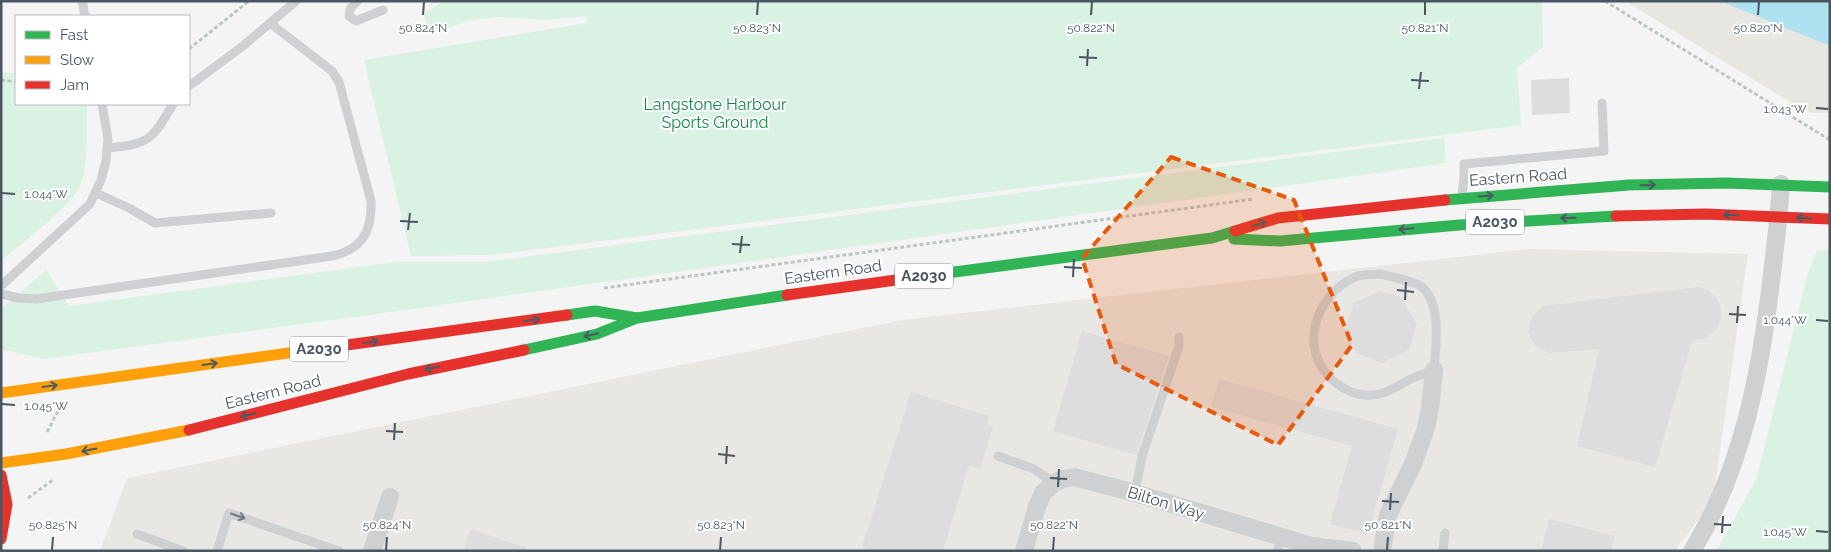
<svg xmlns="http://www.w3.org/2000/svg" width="1831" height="552" font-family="Raleway,sans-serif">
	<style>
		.commercial { fill: #e8e7e3 }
		.green { fill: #d9f2e3 }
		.sand { fill: #e7e6e1 }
		.water { fill: #aee2f0 }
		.building { fill: #ddddde }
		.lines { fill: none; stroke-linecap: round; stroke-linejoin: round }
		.path { stroke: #bcc7c4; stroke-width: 3; stroke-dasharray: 4 2.5; stroke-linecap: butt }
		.lane { stroke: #ced0d2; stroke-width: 9 }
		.street { stroke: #ced0d2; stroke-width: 18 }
		.fast { stroke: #30b455; stroke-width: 11 }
		.slow { stroke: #ff9f0a; stroke-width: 11 }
		.jam { stroke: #e5322d; stroke-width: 11 }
		.oneway { stroke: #495b60 }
		.oneway2 { stroke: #727b83 }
		.marked { fill: #e8590c; fill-opacity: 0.2; stroke: #e8590c; stroke-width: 4; stroke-dasharray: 10 6; stroke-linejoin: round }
		.ticks { fill: none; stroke: #4a5661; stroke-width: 2 }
		.labels { text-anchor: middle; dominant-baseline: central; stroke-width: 4; stroke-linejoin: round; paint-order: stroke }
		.shield { fill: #fff; stroke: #808990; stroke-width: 1 }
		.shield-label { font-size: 15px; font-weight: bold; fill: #4a5661 }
		.park-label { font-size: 16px; fill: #17864f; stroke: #fff }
		.street-label { font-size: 16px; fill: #4a5661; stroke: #fff }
		.ticks-label { font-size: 12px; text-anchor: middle; fill: #4a5661; stroke: #fff; stroke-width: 4; stroke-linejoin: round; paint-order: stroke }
	</style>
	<rect width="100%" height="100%" fill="#f4f4f4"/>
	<polygon class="commercial" points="1528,249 1748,254 1713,500 1675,551 100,551 127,478 902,320"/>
	<g class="green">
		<polygon points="444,1 1542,1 1543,47 1517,68 1521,125 490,255 411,256 364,60 587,23 586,16 547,20 499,17 469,20 441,31 426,24 424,14"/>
		<path d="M1 71 16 74V104H87C86 126 89 163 81 184 73 205 21 244 1 260Z"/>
		<polygon points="1444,138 1446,163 406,310 43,359 1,349 1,309 46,270 69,306 396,262 485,262"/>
		<polygon points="1817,250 1830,250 1830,551 1717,551 1757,477 1807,276"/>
	</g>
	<polygon class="sand" points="1625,1 1830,1 1830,113 1812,113 1795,105"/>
	<polygon class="water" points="1721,1 1830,1 1830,46 1732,6"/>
	<g class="building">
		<polygon points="1569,78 1570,113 1532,115 1531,80"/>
		<polygon points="1698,287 1709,290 1719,302 1722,316 1717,329 1706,338 1692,341 1655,467 1577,446 1599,349 1550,353 1535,346 1528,332 1532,316 1543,306"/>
		<polygon points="1379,291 1401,297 1417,324 1409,350 1382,363 1356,353 1345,331 1354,303"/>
		<polygon points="1082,331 1169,356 1136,455 1053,431"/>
		<polygon points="1219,379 1398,429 1368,534 1330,524 1352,446 1211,407"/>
		<polygon points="911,392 989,416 987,424 993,426 980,469 969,465 943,551 874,551 862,547"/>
		<polygon points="1549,519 1615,536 1611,551 1541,551"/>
		<polygon points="471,529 526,548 526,551 463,551"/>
	</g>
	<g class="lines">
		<g class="path">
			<polyline points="1605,1 1830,140"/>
			<polyline points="189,49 249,1"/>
			<polyline points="1,80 16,82"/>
			<polyline points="604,288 1254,199"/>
			<polyline points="47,432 59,409"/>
			<polyline points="28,498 53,480"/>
		</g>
		<g class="lane">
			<polyline points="82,1 85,16"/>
			<polyline points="357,1 350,9 349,16 356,21 383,10"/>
			<polyline points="189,86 243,46 296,1"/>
			<path d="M107 148C150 144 152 140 173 104"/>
			<polyline points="96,193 129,208 155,223 271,213"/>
			<polyline points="1462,195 1464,177 1464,164 1604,151 1602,103"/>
			<path d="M1381 274C1391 277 1415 281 1422 287 1442 304 1436 347 1434 370 1427 373 1420 375 1413 378 1400 384 1386 395 1371 395 1358 396 1346 391 1336 383 1297 353 1313 296 1355 277 1362 274 1373 275 1381 274Z"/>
			<polyline points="1,286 90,204 101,180 106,161 108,139 102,104"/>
			<path d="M1 294 19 298 36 299 332 256C363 249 372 231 371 201L339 82 332 71 270 23"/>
			<polyline points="998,456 1034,469 1054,483"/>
			<polyline points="1135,493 1142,456 1179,346 1179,337"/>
			<polyline points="137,534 183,551"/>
			<polyline points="217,551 229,513 339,551"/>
			<polyline points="1277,551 1282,537"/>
			<polyline points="1443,551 1445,533"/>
		</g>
		<g class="street">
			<polyline points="372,551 390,497"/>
			<polyline points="1024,551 1037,507 1043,493 1054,483 1063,479 1074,477 1135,493 1312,546 1353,551"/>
			<polyline points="1382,551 1388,515 1413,464 1426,428 1430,408 1434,370"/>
			<path d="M1692 551C1742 470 1760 375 1771 282 1775 249 1779 217 1781 184"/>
		</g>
		<g class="fast">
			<polyline points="1445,200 1629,185 1726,183 1830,187"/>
			<polyline points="1234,239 1280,241 1459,225 1616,216"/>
			<polyline points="947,273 1212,238 1235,231"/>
			<polyline points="567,315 595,311 637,318"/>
			<polyline points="524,350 597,334 637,318 787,295"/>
		</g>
		<g class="slow">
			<polyline points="1,393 310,350"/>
			<polyline points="1,463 66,454 189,430"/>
		</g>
		<g class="jam">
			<polyline points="1616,216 1705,214 1830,219"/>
			<polyline points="1235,231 1278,218 1445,200"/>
			<polyline points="787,295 947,273"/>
			<polyline points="310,350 567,315"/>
			<polyline points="189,430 408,374 524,350"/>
			<polyline points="1,475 7,504 1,539"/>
		</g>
	</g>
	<defs><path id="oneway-shaft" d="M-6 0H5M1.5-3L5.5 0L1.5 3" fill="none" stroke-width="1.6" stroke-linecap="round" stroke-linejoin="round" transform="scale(1.25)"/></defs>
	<g class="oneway">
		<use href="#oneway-shaft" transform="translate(1648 185) rotate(-1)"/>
		<use href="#oneway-shaft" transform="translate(1486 196) rotate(-4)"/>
		<use href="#oneway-shaft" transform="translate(1731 215) rotate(-178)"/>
		<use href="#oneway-shaft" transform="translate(1568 218) rotate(178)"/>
		<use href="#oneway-shaft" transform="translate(1804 218) rotate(-177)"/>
		<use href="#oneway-shaft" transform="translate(1259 224) rotate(-17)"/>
		<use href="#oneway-shaft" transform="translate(1406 229) rotate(175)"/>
		<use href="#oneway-shaft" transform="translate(532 320) rotate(-8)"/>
		<use href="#oneway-shaft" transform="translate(591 335) rotate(167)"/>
		<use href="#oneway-shaft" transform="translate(371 342) rotate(-8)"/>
		<use href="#oneway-shaft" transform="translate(210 364) rotate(-8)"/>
		<use href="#oneway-shaft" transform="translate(432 368) rotate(168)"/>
		<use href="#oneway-shaft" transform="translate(50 386) rotate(-8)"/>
		<use href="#oneway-shaft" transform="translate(248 415) rotate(166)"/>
		<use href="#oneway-shaft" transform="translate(89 450) rotate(169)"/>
	</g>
	<use class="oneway2" href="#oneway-shaft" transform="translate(238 516) rotate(19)"/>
	<path class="marked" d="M1171 157 1294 200 1352 345 1278 445 1116 364 1082 258Z"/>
	<path class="ticks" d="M423 15 424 2M757 15 758 2M1091 15 1092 2M1425 15V2M1758 15 1759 2M1079 57 1097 58M1087 66 1088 49M1411 80 1429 81M1419 89 1421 72M1816 108 1828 109M2 193 15 194M400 221 418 222M408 230 410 213M732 244 750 245M740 253 742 236M1064 267 1082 268M1073 277 1074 259M1397 290 1414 292M1405 300 1406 282M1729 314 1746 315M1816 320 1828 321M1737 323 1738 306M2 404 15 405M386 431 403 432M394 440 395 423M718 454 735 456M726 464 727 446M1050 478 1067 479M1058 487 1059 469M1382 501 1399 502M1390 510 1391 493M1714 524 1731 525M1816 531 1828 532M1722 533 1723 516M52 550 53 537M386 550 387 537M720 550 721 537M1053 550 1054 537M1387 550 1388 537"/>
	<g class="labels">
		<g class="shield">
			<rect x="1466" y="209.5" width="58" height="25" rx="4"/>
			<rect x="895" y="263.5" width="58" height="25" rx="4"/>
			<rect x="290" y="336.5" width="58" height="25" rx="4"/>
		</g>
		<g class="shield-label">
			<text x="1495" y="222">A2030</text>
			<text x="924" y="276">A2030</text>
			<text x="319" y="349">A2030</text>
		</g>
		<g class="park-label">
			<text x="715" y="104">Langstone Harbour<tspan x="715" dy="18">Sports Ground</tspan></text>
		</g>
		<g class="street-label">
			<text transform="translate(1518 177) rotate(-4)">Eastern Road</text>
			<text transform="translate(833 272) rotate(-8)">Eastern Road</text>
			<text transform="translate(273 392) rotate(-14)">Eastern Road</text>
			<text transform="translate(1166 503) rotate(17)">Bilton Way</text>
		</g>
	</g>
	<g class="ticks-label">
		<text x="423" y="32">50.824°N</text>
		<text x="757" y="32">50.823°N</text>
		<text x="1091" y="32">50.822°N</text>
		<text x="1425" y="32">50.821°N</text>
		<text x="1758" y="32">50.820°N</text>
		<text x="1785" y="113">1.043°W</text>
		<text x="46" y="198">1.044°W</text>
		<text x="1785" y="324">1.044°W</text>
		<text x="46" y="410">1.045°W</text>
		<text x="53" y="529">50.825°N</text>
		<text x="387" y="529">50.824°N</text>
		<text x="721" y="529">50.823°N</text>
		<text x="1054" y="529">50.822°N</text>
		<text x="1388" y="529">50.821°N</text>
		<text x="1785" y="536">1.045°W</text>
	</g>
	<rect width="1831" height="552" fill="none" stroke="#4a5661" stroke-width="5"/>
	<rect x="15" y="15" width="175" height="90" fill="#ffffff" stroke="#b7bbc0"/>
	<rect x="25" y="31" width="25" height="8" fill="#30b455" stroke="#b7bbc0"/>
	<text x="60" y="40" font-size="15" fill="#4a5661">Fast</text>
	<rect x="25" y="56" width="25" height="8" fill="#ff9f0a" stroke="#b7bbc0"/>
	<text x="60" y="65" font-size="15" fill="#4a5661">Slow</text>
	<rect x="25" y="81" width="25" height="8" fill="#e5322d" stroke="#b7bbc0"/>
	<text x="60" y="90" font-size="15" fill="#4a5661">Jam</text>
</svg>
